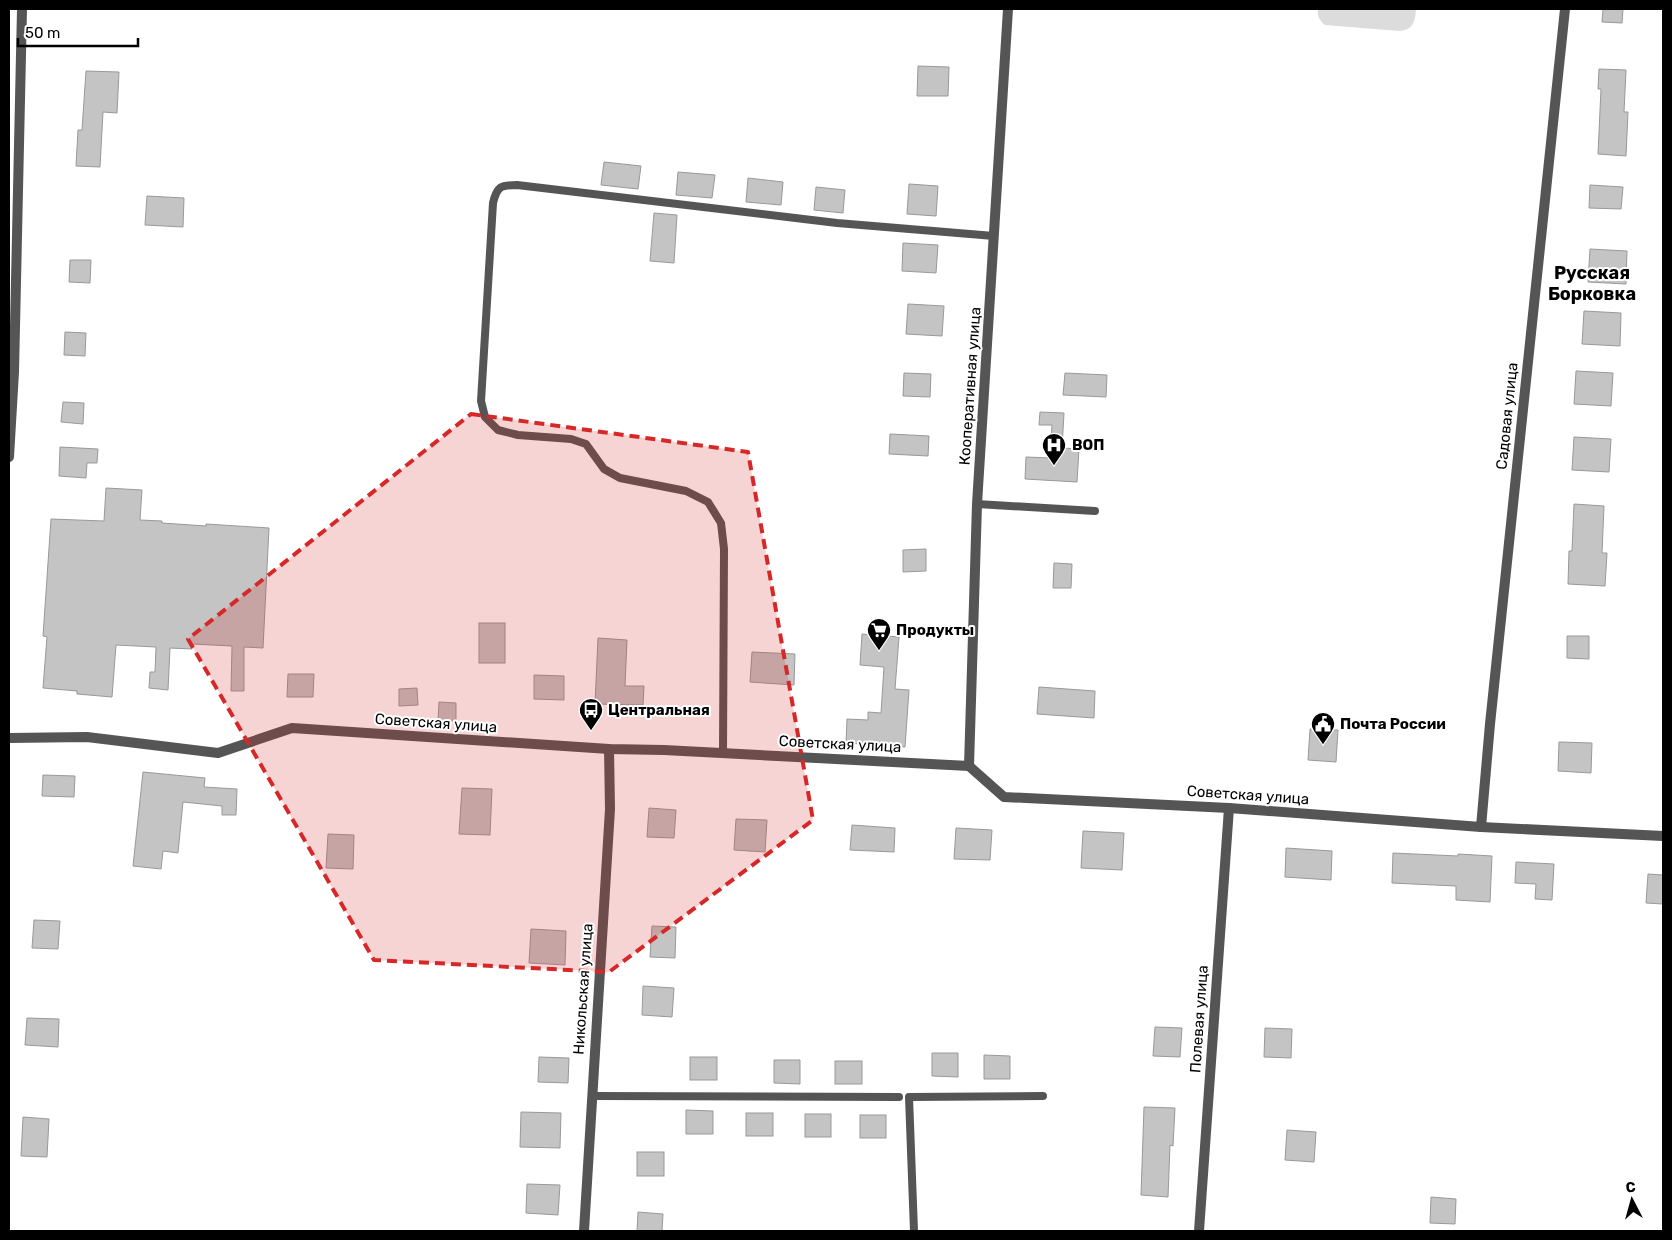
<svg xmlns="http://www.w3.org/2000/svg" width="1672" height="1240" font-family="Rubik,sans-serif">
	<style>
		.green { fill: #dcdcdc }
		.building { fill: #c4c4c4; stroke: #999 }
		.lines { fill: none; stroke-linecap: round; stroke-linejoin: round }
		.lane { stroke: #555; stroke-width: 8 }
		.street { stroke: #555; stroke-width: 10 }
		.marked { fill: #d62828; fill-opacity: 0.2; stroke: #d62828; stroke-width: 4; stroke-dasharray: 10 6; stroke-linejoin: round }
		.labels { text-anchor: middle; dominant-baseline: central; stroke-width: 4; stroke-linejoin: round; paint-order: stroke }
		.street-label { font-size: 15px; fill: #000; stroke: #fff }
		.poi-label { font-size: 15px; font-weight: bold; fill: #000; stroke: #fff; text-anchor: start }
		.quarter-label { font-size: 18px; font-weight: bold; fill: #000; stroke: #fff }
	</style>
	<rect width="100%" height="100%" fill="#fff"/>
	<path class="green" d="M1318 9H1416C1415 22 1413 30 1399 31L1325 25C1319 20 1317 16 1318 9Z"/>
	<g class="building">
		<polygon points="1603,9 1623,9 1622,23 1602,22"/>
		<polygon points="918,66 949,67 948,96 917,96"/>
		<polygon points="1599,69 1626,70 1624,112 1628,112 1626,156 1598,154 1601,89 1598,89"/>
		<polygon points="86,71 119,72 117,113 103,112 100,167 76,166 78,130 82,130"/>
		<polygon points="604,162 641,166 638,189 601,185"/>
		<polygon points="678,172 715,175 712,198 676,195"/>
		<polygon points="748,178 783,182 781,205 746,202"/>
		<polygon points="909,184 938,186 936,216 907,214"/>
		<polygon points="1590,185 1623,187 1621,209 1589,208"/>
		<polygon points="816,187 845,190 843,213 814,210"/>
		<polygon points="147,196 184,198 183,227 145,225"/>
		<polygon points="654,213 677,215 674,263 650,261"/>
		<polygon points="903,243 938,245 936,273 902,271"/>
		<polygon points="1590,249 1627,251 1626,284 1588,282"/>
		<polygon points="70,260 91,260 90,283 69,282"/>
		<polygon points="908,304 944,306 942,336 906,334"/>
		<polygon points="1584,311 1621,313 1620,346 1582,344"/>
		<polygon points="65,332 86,333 85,356 64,355"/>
		<polygon points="1576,371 1613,373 1611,406 1574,404"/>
		<polygon points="904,373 931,374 930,397 903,396"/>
		<polygon points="1065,373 1107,375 1106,397 1063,395"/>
		<polygon points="63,402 84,403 83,424 61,422"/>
		<polygon points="1040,412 1064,413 1062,448 1079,449 1077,482 1025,479 1026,457 1050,458 1052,425 1039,425"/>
		<polygon points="890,434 929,436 928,456 889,454"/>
		<polygon points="1574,437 1611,439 1609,472 1572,470"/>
		<polygon points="60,447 98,449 97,463 87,463 86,478 59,476"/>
		<polygon points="106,488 142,490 140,520 162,521 162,523 206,526 206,524 269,528 263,648 244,647 244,691 231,691 232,646 192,644 192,649 170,648 168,690 149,688 150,672 155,672 156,647 116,645 112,697 77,694 77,691 43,688 47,637 43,636 51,519 104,521"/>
		<polygon points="1574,504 1604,506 1602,553 1607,553 1605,586 1568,584 1569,551 1572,551"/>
		<polygon points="926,549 926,571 903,572 903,550"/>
		<polygon points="1054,563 1072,564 1071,588 1053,588"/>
		<rect x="479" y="623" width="26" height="40"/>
		<polygon points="862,634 899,637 895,689 909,690 905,747 846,743 847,719 868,720 868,712 881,713 884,667 860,665"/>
		<polygon points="1567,636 1589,636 1589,659 1567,658"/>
		<polygon points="598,638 627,640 625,686 644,686 643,705 595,704"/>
		<polygon points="752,652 795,654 794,685 750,682"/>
		<polygon points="288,674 314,674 313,697 287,697"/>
		<polygon points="534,675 564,676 564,700 534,699"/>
		<polygon points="1039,687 1095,691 1094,718 1037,714"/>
		<polygon points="417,688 418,705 399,706 399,689"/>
		<polygon points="439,702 456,703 456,721 438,721"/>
		<polygon points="1310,729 1338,730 1336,762 1308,760"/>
		<polygon points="1559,742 1592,743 1591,773 1558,771"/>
		<polygon points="143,772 205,778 204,787 237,789 236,815 222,815 222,806 183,802 178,853 163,851 161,869 133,866"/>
		<polygon points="43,775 75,776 74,797 42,796"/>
		<polygon points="462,788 492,789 490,835 459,834"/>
		<polygon points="649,808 676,810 674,838 647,837"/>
		<polygon points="736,819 767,820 765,852 734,850"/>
		<polygon points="852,825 895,828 894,852 850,850"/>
		<polygon points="956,828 992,830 990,860 954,859"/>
		<polygon points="1083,831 1124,833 1122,870 1081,868"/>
		<polygon points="328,834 354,835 353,869 326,868"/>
		<polygon points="1286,848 1332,851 1331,880 1285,877"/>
		<polygon points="1393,853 1458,856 1458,854 1492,856 1490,902 1456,900 1456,886 1392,883"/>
		<polygon points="1516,862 1554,864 1552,900 1535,899 1536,884 1515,883"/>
		<polygon points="1648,874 1663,875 1663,904 1646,903"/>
		<polygon points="34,920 60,921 58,949 32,948"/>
		<polygon points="652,926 676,927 675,958 650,957"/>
		<polygon points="531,929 566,931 565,965 529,963"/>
		<polygon points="643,986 674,988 672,1017 642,1015"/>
		<polygon points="27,1018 59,1019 58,1047 25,1045"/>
		<polygon points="1155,1027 1182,1028 1180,1057 1153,1056"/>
		<polygon points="1265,1028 1292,1029 1291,1058 1264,1057"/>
		<polygon points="932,1053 958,1053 958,1077 932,1076"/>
		<polygon points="984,1055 1010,1056 1010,1079 984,1079"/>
		<polygon points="539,1057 569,1058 568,1083 538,1082"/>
		<rect x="690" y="1057" width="27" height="23"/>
		<polygon points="774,1060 800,1060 800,1084 774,1083"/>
		<rect x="835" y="1061" width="27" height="23"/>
		<polygon points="1144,1107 1175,1108 1173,1146 1170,1145 1168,1197 1141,1195"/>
		<polygon points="686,1110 713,1111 713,1134 686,1134"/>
		<polygon points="521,1112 561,1113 560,1148 520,1147"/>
		<rect x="746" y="1113" width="27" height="23"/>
		<rect x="805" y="1114" width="26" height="23"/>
		<rect x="860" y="1115" width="26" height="23"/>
		<polygon points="23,1117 49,1119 47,1157 21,1156"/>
		<polygon points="1287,1130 1316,1132 1314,1162 1285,1160"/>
		<rect x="637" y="1152" width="27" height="24"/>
		<polygon points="527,1184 560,1185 558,1215 526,1213"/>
		<polygon points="1431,1197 1456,1199 1455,1224 1430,1223"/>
		<polygon points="638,1212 663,1214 662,1231 637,1231"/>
	</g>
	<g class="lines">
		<g class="lane">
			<polyline points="977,504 1095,511"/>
			<path d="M723 753 724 549 721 523 708 502 686 491 620 478 604 469 586 444 571 439 518 435 498 430 485 417 481 401 493 203C497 186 501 185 517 185L837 223 994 236"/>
			<polyline points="592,1096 899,1097"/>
			<polyline points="914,1231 909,1097 1043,1096"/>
		</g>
		<g class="street">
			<polyline points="9,457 14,372 22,9"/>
			<polyline points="9,738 87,737 218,753 292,728 609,749 664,750 969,766 1004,797 1229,808 1481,827 1663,836"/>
			<polyline points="969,766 977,504 1008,9"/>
			<polyline points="1481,827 1490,724 1565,9"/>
			<polyline points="584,1231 610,809 609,749"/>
			<polyline points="1199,1231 1229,808"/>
		</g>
	</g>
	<path class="marked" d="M471 414 748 452 813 820 609 972 374 960 188 639Z"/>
	<defs>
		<g id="hospital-pin" transform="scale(1.25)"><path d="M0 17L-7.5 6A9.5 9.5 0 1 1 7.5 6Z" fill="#000" stroke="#fff"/><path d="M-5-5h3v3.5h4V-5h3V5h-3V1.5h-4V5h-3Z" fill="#fff"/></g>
		<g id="supermarket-pin" transform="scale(1.25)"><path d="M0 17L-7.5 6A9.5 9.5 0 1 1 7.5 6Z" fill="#000" stroke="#fff"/><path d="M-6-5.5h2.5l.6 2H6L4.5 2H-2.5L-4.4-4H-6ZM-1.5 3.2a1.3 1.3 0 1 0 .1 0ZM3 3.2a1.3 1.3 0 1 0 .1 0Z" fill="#fff"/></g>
		<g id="bus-pin" transform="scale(1.25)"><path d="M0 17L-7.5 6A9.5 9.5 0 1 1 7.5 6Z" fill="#000" stroke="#fff"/><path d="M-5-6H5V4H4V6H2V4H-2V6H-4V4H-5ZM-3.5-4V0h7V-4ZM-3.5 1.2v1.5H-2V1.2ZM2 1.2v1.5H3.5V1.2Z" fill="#fff"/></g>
		<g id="civic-pin" transform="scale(1.25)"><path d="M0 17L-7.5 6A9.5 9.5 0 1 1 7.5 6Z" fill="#000" stroke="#fff"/><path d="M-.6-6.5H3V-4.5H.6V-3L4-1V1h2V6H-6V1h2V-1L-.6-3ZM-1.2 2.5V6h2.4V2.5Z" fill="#fff"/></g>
	</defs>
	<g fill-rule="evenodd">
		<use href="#hospital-pin" x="1054" y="445"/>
		<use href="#supermarket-pin" x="879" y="630"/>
		<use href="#bus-pin" x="591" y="710"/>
		<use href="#civic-pin" x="1323" y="724"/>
	</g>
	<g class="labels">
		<g class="street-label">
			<text transform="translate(970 386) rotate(-86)">Кооперативная улица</text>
			<text transform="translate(1507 416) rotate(-84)">Садовая улица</text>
			<text transform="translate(436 723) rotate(4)">Советская улица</text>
			<text transform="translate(840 744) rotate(3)">Советская улица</text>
			<text transform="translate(1248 795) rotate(4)">Советская улица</text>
			<text transform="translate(583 989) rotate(-86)">Никольская улица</text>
			<text transform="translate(1199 1019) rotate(-86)">Полевая улица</text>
		</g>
		<g class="poi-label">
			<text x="1072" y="445">ВОП</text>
			<text x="896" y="630">Продукты</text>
			<text x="608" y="710">Центральная</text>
			<text x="1340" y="724">Почта России</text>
		</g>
		<g class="quarter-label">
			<text x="1592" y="273">Русская<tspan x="1592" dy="21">Борковка</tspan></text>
		</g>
	</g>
	<rect width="1672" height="1240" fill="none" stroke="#000000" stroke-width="20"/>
	<g transform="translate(1632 1200) rotate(354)" stroke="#ffffff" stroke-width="4" paint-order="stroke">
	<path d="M0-4L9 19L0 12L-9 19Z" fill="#000000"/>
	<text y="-8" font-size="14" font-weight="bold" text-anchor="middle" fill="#000000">С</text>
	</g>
	<path d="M18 38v8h120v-8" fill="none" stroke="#000000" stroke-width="2.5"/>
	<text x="25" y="38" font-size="15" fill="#000000" stroke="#ffffff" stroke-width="4" paint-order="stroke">50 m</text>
</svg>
